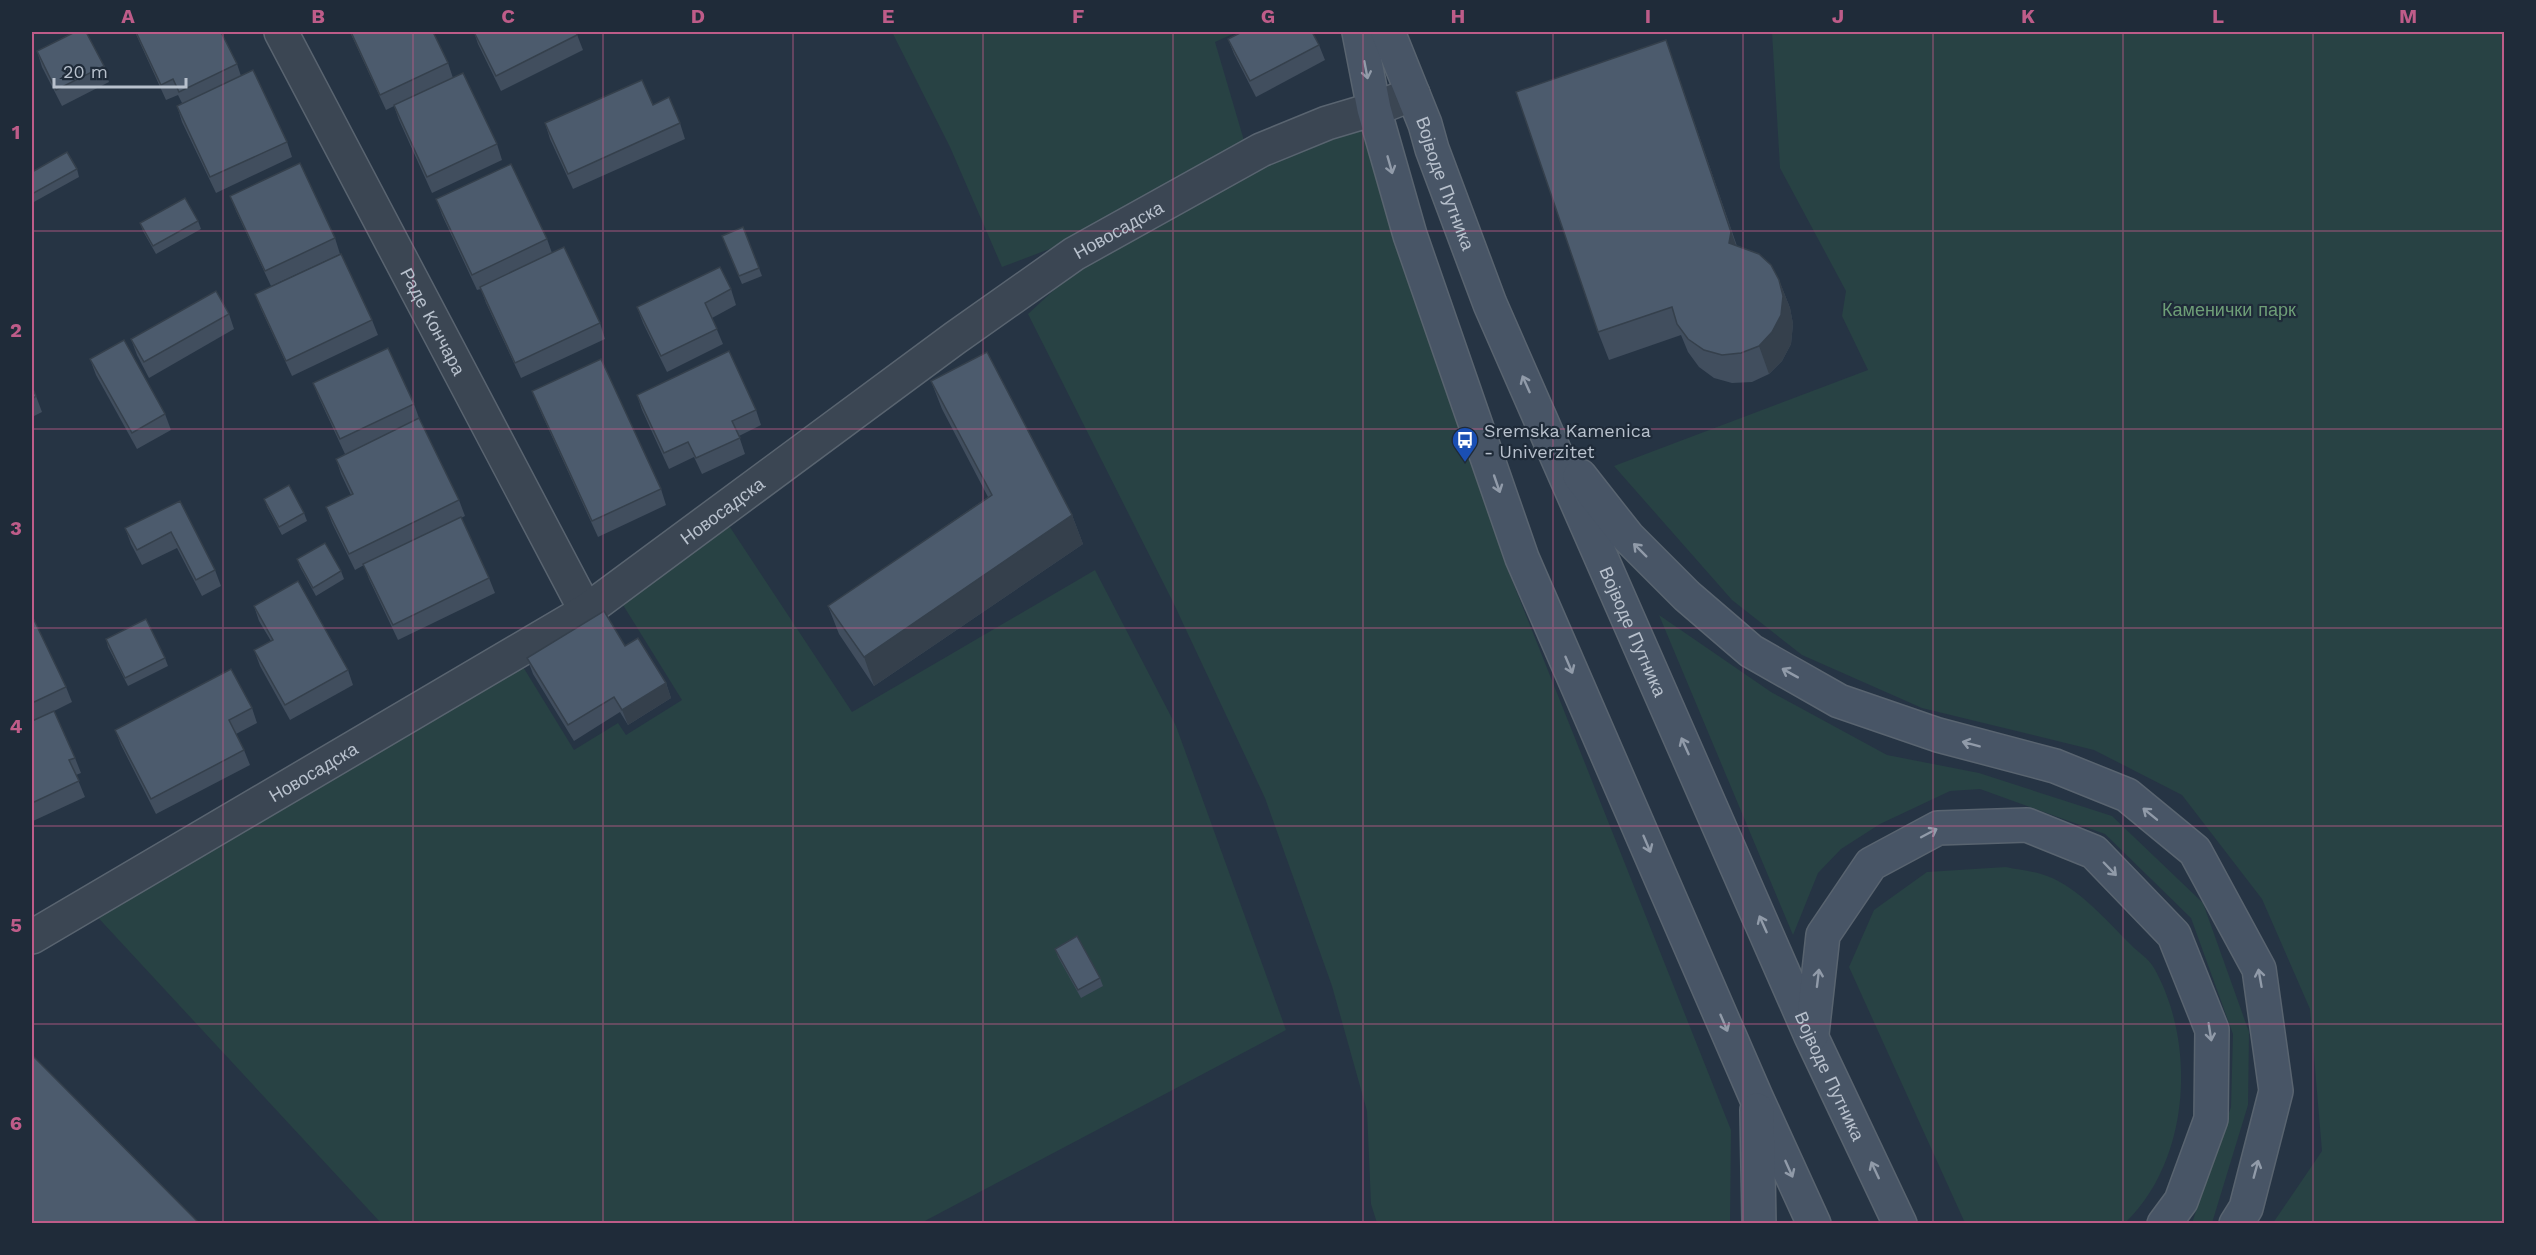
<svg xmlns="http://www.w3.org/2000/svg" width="2536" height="1255" font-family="'Work Sans',sans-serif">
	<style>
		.green { fill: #284244 }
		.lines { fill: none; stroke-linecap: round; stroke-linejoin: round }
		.street-casing { stroke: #596470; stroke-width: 36 }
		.secondary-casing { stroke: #596470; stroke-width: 36 }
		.street { stroke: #3b4653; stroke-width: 33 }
		.secondary { stroke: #485566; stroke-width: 33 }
		.wall { fill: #414e5e }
		.shaded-wall { fill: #35404c }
		.building { fill: #4c5b6d; stroke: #35404c; stroke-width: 1.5 }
		.oneway { stroke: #919ba9 }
		.grid { fill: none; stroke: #be5c89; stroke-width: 1.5; stroke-opacity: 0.55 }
		.labels { text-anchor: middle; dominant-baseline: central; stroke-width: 4.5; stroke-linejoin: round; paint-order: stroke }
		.street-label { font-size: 18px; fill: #b8c1cd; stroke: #1f2b39 }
		.park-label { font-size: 18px; fill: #6e9e77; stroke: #1f2b39 }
		.poi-label { font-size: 18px; fill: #b8c1cd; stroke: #1f2b39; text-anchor: start }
		.neatline { fill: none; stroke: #be5c89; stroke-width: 2 }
		.grid-label { font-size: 20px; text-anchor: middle; font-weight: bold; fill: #be5c89 }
	</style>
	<rect width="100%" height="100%" fill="#263444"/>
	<g class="green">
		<polygon points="892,32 1237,32 1215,42 1245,144 1068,242 1002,267 950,147"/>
		<polygon points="1772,32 2504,32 2504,1223 2273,1223 2322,1151 2310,1009 2262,899 2182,795 2094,750 1922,708 1802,655 1732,600 1614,466 1868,370 1842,316 1846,291 1780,168"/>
		<polygon points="1366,125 1397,236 1504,560 1731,1130 1730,1223 1377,1223 1371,1204 1367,1111 1332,986 1265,798 1173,602 1028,314 1083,263 1266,164"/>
		<polygon points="720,512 852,712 1095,570 1176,726 1286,1030 921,1223 381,1223 79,897 509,644 574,750 618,723 626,735 682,700 610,584"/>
		<polygon points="1659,615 1771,692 1887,755 1979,773 2112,816 2203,903 2249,1032 2248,1105 2212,1223 2192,1223 2231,1107 2233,1034 2191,918 2105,834 1980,789 1950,791 1880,824 1841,849 1818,873 1793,935"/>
		<path d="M2006 867C2019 870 2034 871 2047 876 2078 887 2108 922 2131 945 2138 952 2149 959 2154 968 2197 1044 2190 1161 2125 1223H1965L1849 967 1874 910 1927 872Z"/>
	</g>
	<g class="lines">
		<g class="street-casing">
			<g id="street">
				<path id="s1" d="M281 32 586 611"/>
				<path id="s2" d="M32 937 586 611 955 338 1074 254 1261 150 1327 123 1374 109 1413 94"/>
			</g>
		</g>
		<g class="secondary-casing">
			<g id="secondary">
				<polyline points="1359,32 1374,109 1410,235 1522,558 1756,1097 1814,1224"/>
				<path id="s3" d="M1388 32 1425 124 1432 149 1490 304 1811 1036 1900 1224"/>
				<polyline points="1580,476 1628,537 1687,596 1751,651 1839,701 1938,735 2055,766 2127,795 2195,851 2259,969 2276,1091 2246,1208 2236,1224"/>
				<polyline points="1812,1034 1823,935 1871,864 1938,828 2027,825 2094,852 2174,935 2212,1030 2211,1119 2181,1201 2164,1224"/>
				<polyline points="1757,1110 1759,1224"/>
			</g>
		</g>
		<use href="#street" class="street"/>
		<use href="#secondary" class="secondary"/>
	</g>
	<g class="wall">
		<polygon points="135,32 221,32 237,64 241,76 287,142 292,157 216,193 182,122 177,106 182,103 178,95 166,100"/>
		<polygon points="350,32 433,32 448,63 453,78 497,144 502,160 432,193 399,120 394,106 386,110"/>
		<polygon points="474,32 576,32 583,50 501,91 478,44"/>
		<polygon points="1228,39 1319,45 1325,60 1256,97 1234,54"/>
		<polygon points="1666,40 1737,246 1779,280 1790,308 1793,324 1791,344 1782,361 1769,374 1752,382 1732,383 1714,378 1699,367 1688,352 1681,335 1609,360 1598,332"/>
		<polygon points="37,51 104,66 109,82 62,106 42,67"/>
		<polygon points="653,105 680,123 685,139 573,189 550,139 545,123"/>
		<polygon points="77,169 79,177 32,203 32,172"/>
		<polygon points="230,196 335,238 340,254 271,286 236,211"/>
		<polygon points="436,199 547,239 552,253 600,323 605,339 521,378 486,303 481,289 477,290 442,215"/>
		<polygon points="198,221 201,229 156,254 143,231 140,223"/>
		<polygon points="743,227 762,276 742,284 725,244"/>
		<polygon points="731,289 736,305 712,318 723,344 667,372 643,323 637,307"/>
		<polygon points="255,294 372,320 378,335 292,376 261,309"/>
		<polygon points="229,314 234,329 149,378 137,355 131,339"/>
		<polygon points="90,359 165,414 171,430 137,449 96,375"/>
		<polygon points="931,381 1072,515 1083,544 874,686 839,634 828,606 988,497 942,409"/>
		<polygon points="313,383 414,404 419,418 459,500 465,516 461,518 489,578 495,593 398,640 369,579 364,565 355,570 332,523 326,507 351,495 341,474 336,459 345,454 319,398"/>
		<polygon points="32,387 36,396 42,412 32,417"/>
		<polygon points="532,391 661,489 666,505 598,537 538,406"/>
		<polygon points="637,395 756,410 761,425 739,436 745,454 702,474 694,457 669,469 642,410"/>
		<polygon points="264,499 304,513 307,521 282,535 267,507"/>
		<polygon points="180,501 215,570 221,586 202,596 177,548 142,565 131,544 125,528"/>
		<polygon points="297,559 341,571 344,579 316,596 300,567"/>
		<polygon points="254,606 348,670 353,685 290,720 260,666 254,650 271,641 259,621"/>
		<polygon points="32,621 66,687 72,702 54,711 75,758 81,773 76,775 85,797 33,821 32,817"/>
		<polygon points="106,639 165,658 168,666 128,686 108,647"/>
		<polygon points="625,646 666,683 671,698 628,725 620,712 574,741 533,674 527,658"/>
		<polygon points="252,708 257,723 236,734 244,750 250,765 156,814 121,745 115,730"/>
		<polygon points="1055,949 1100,978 1103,986 1081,998 1058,957"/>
	</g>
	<g class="shaded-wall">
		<polygon points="1666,40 1676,69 1741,260 1729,243"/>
		<polygon points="1779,280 1790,308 1793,324 1791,344 1782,361 1769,374 1759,346"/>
		<polygon points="1072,515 1083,544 874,686 864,657"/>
		<polygon points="666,683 671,698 628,725 622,710"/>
	</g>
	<g class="building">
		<polygon points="75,32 86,32 104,66 56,90 37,51"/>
		<polygon points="136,32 221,32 237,64 179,92 173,79 161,85"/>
		<polygon points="351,32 433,32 448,63 380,95"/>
		<polygon points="474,32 576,32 577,35 496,76"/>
		<polygon points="1242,32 1312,32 1319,45 1250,81 1228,39"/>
		<polygon points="1666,40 1731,232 1729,243 1759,254 1771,265 1779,280 1783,296 1781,315 1772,332 1759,346 1741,353 1722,355 1704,350 1688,339 1677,324 1672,307 1598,332 1516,92"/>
		<polygon points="253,70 287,142 210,177 177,106"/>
		<polygon points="463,73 497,144 427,177 394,105"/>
		<polygon points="642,80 653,105 669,97 680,123 568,174 545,123"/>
		<polygon points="67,152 77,169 32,194 32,172"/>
		<polygon points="300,163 335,238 265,271 230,196"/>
		<polygon points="511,164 547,239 472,275 436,199"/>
		<polygon points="185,198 198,221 153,246 140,223"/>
		<polygon points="743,227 759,268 739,276 722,236"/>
		<polygon points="564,247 600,323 515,363 480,287"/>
		<polygon points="341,254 372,320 286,361 255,294"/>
		<polygon points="720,267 731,289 705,303 717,329 661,356 637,307"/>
		<polygon points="216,291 229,314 144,362 131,339"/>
		<polygon points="124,340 165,414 132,433 90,359"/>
		<polygon points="388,348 414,404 340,439 313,383"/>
		<polygon points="729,351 756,410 732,421 740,438 696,458 688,442 664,453 637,395"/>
		<polygon points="987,352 1072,515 864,657 828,606 992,495 931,381"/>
		<polygon points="601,359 661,489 592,521 532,391"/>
		<polygon points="32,387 36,396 32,399"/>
		<polygon points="419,418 459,500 349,554 326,507 353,494 336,459"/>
		<polygon points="289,485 304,513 279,527 264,499"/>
		<polygon points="180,501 215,570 196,580 171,532 137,550 125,528"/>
		<polygon points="461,517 489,578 393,625 363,564"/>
		<polygon points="325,543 341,571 313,588 297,559"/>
		<polygon points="298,581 348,670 285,705 254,650 273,640 254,606"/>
		<polygon points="604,611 625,646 638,638 666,683 622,710 614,697 568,725 527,658"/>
		<polygon points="146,619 165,658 125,678 106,639"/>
		<polygon points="34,620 66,687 32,703 32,621"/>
		<polygon points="231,669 252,708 229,720 244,750 151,799 115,730"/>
		<polygon points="54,711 75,758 69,760 79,781 32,803 32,721"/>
		<polygon points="1077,936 1100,978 1078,990 1055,949"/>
		<polygon points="32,1055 200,1224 32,1224"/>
	</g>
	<defs><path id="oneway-shaft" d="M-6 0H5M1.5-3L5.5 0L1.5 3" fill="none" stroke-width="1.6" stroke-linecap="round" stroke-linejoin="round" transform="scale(1.5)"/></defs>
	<g class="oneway">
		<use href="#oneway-shaft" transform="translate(1366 70) rotate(79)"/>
		<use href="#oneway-shaft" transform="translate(1390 165) rotate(74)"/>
		<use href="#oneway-shaft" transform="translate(1526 384) rotate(-114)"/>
		<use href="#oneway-shaft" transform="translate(1497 484) rotate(71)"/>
		<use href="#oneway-shaft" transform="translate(1640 550) rotate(-135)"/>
		<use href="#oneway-shaft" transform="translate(1569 665) rotate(67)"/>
		<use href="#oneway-shaft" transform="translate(1790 673) rotate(-151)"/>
		<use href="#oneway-shaft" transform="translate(1971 744) rotate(-165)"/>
		<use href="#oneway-shaft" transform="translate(1685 746) rotate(-114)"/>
		<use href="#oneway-shaft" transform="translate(2150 814) rotate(-141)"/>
		<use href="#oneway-shaft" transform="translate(1929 833) rotate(-28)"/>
		<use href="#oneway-shaft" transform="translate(1647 844) rotate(67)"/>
		<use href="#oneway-shaft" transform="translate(2110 869) rotate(46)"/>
		<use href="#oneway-shaft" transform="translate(1763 924) rotate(-114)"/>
		<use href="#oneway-shaft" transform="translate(1818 978) rotate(-83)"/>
		<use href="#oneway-shaft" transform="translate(2260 978) rotate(-100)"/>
		<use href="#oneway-shaft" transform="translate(1724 1023) rotate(67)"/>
		<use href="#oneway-shaft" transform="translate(2210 1032) rotate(81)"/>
		<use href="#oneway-shaft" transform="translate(1789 1169) rotate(66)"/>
		<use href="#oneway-shaft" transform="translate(2256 1169) rotate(-75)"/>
		<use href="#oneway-shaft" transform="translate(1875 1170) rotate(-115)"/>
	</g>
	<path class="grid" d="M223 32V1224M413 32V1224M603 32V1224M793 32V1224M983 32V1224M1173 32V1224M1363 32V1224M1553 32V1224M1743 32V1224M1933 32V1224M2123 32V1224M2313 32V1224M32 231H2504M32 429H2504M32 628H2504M32 826H2504M32 1024H2504"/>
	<defs>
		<g id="bus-pin" transform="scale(1.35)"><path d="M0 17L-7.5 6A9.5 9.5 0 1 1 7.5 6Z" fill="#1a4fb4" stroke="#1f2b39"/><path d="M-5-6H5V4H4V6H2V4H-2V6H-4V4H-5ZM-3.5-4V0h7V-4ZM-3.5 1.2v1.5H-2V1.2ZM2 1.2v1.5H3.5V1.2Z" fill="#fff"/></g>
	</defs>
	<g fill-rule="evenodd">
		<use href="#bus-pin" x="1465" y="440"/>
	</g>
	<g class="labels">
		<g class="street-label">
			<text stroke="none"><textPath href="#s3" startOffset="162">Војводе Путника</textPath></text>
			<text stroke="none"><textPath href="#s2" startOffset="1298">Новосадска</textPath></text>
			<text stroke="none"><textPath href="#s1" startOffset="327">Раде Кончара</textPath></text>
			<text stroke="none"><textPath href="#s2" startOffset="812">Новосадска</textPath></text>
			<text stroke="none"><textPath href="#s3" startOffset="648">Војводе Путника</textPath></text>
			<text stroke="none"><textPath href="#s2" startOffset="326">Новосадска</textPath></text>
			<text stroke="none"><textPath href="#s3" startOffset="1134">Војводе Путника</textPath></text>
		</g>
		<g class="park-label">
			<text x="2229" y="309">Каменички парк</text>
		</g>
		<g class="poi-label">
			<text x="1484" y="430">Sremska Kamenica<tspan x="1484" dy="21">- Univerzitet</tspan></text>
		</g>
	</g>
	<rect width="2536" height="1255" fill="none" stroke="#1f2b39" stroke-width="66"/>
	<path d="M54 78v9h132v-9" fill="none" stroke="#b8c1cd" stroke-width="3"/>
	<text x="63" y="78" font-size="18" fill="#b8c1cd" stroke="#1f2b39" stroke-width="4.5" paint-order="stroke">20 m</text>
	<rect x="33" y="33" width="2470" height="1189" class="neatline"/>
	<g class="grid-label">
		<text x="128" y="23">A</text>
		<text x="318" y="23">B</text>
		<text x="508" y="23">C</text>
		<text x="698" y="23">D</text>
		<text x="888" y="23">E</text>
		<text x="1078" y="23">F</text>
		<text x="1268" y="23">G</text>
		<text x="1458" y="23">H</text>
		<text x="1648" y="23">I</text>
		<text x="1838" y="23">J</text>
		<text x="2028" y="23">K</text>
		<text x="2218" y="23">L</text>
		<text x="2408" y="23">M</text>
		<text x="16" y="139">1</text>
		<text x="16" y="337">2</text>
		<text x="16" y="535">3</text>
		<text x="16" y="733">4</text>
		<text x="16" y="932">5</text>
		<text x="16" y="1130">6</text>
	</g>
</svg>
